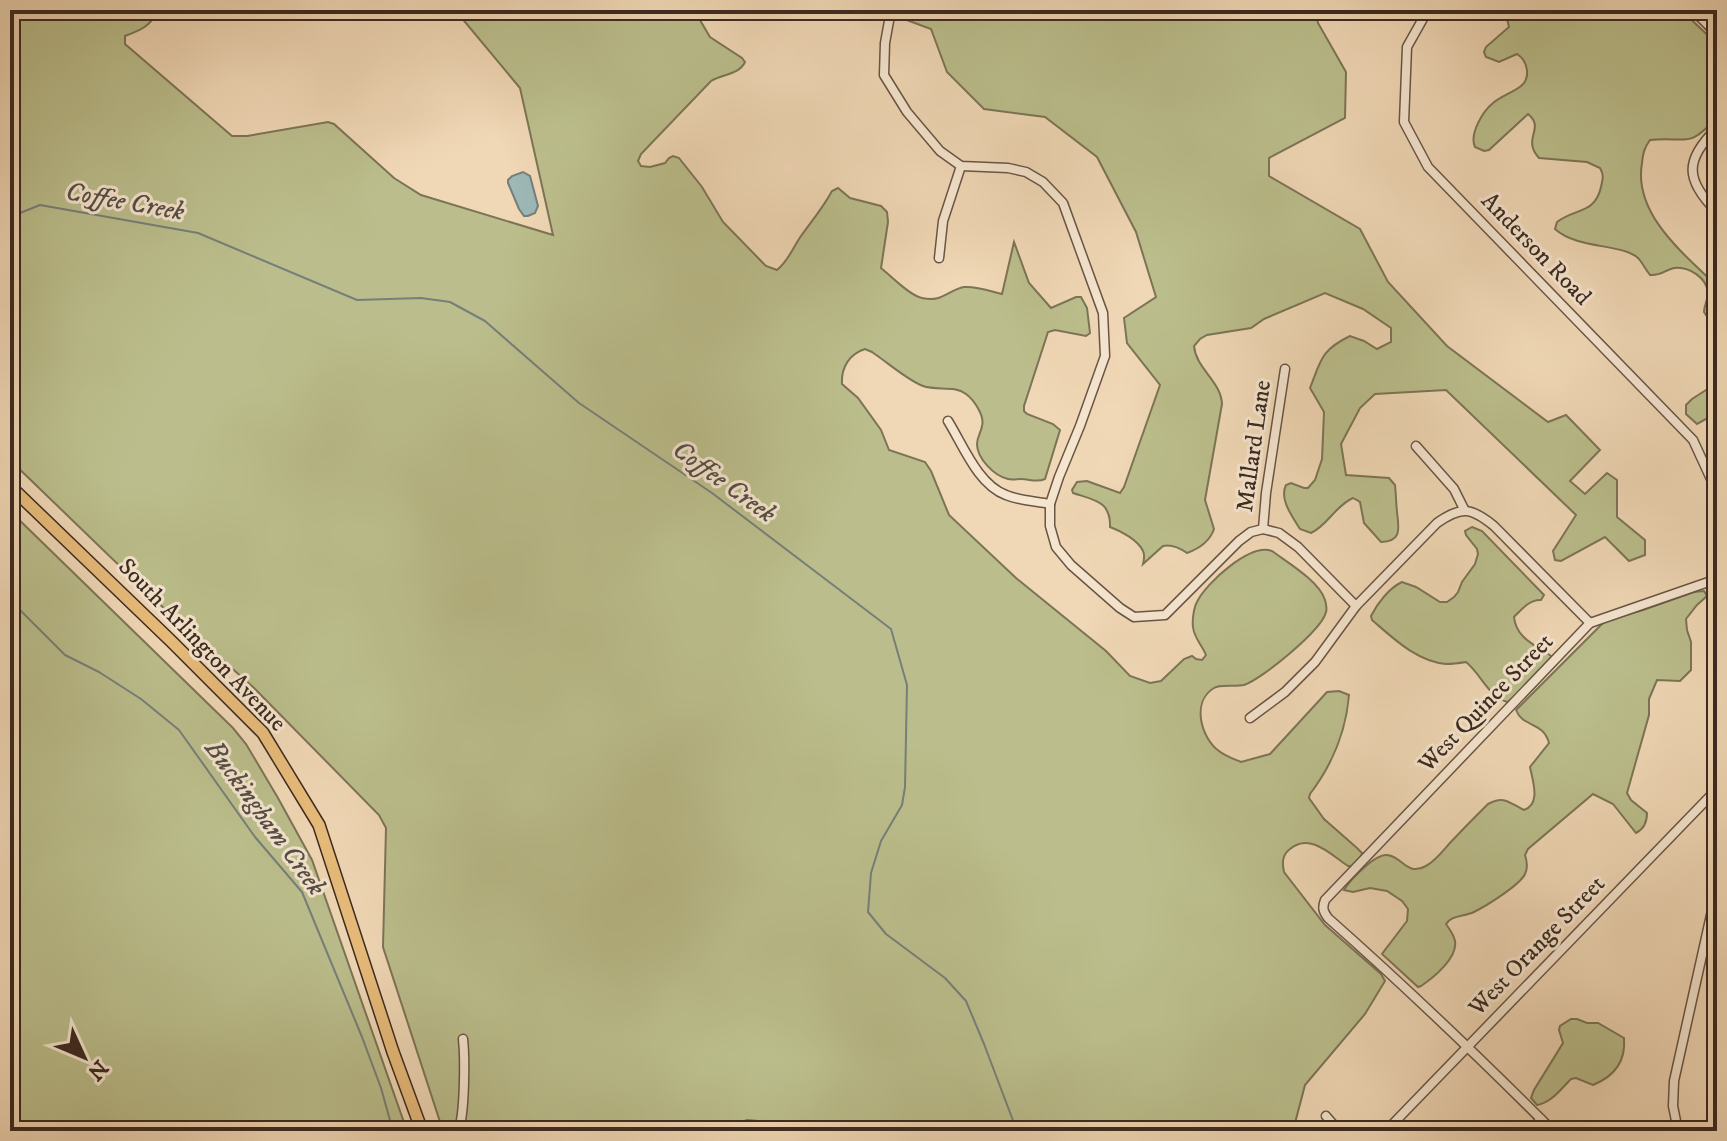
<svg xmlns="http://www.w3.org/2000/svg" width="1727" height="1141" font-family="'IM FELL DW Pica',serif">
	<style>
		.green { fill: #bbbe8c; stroke: #7c7456; stroke-width: 2 }
		.water { fill: #9db8b6; stroke: #767f7a; stroke-width: 2 }
		.lines { fill: none; stroke-linecap: round; stroke-linejoin: round }
		.stream { stroke: #767f7a; stroke-width: 2 }
		.minor-casing { stroke: #695545; stroke-width: 11 }
		.major-casing { stroke: #3c2a20; stroke-width: 14 }
		.minor { stroke: #f5e5cf; stroke-width: 8 }
		.major { stroke: #e8bc7a; stroke-width: 11 }
		.labels { text-anchor: middle; dominant-baseline: central; stroke-width: 6; stroke-linejoin: round; paint-order: stroke }
		.street-label { font-size: 24px; fill: #3c2a20; stroke: #f5e5cf }
		.water-label { font-size: 26px; font-style: italic; fill: #544e46; stroke: #f5e5cf }
	</style>
	<rect width="100%" height="100%" fill="#f0d7b5"/>
	<filter id="stains"><feTurbulence type="fractalNoise" baseFrequency=".0025" numOctaves="4"/><feColorMatrix values="0 0 0 0 .2 0 0 0 0 .09 0 0 0 0 .02 0 0 0 .5 -.17"/></filter>
	<radialGradient id="worn" r=".72"><stop offset=".6" stop-color="#630" stop-opacity="0"/><stop offset="1" stop-color="#630" stop-opacity=".3"/></radialGradient>
	<g class="green">
		<path d="M10 10 74 12 158 10C151 26 141 30 125 36V44L232 136H247L328 122 334 124 394 178 421 195 553 235 520 88 455 10H694L710 37 742 58 745 62C739 75 722 74 711 81L641 154 638 161 641 166 650 167 665 163 669 158 673 156 679 158 702 187 723 222 766 266 777 270C788 261 792 250 799 239 810 223 823 208 832 191L838 188 850 198 881 206 887 212 888 222 881 268C891 276 910 296 922 298 942 303 948 290 964 287 976 286 990 291 1002 294L1014 242 1029 283 1051 308 1076 297H1081L1087 308 1090 333 1086 336 1055 330 1048 332 1024 406V411L1027 414 1053 424 1060 430 1045 479C1036 483 1030 479 1021 479 1017 479 1012 480 1008 479 994 476 977 458 977 444 977 437 981 433 982 426 985 416 974 400 966 394 954 385 937 391 923 386 907 380 887 362 872 352L865 349C849 354 841 368 842 384L858 398 881 430 889 450 925 462 931 471 949 515 1016 578 1106 651 1130 676 1150 683 1161 681 1184 659 1192 656 1196 659 1202 660 1206 655C1202 645 1194 638 1193 627 1192 620 1194 607 1197 602 1206 583 1250 543 1272 551 1288 563 1319 581 1325 600 1326 603 1327 610 1326 612 1322 630 1262 679 1244 685 1235 687 1219 684 1214 688 1191 702 1201 738 1219 751 1225 756 1234 759 1241 762L1270 754 1327 692 1339 691 1349 695C1346 731 1332 765 1310 794L1309 798 1324 819 1357 848 1362 853 1361 857 1352 866H1348C1332 856 1311 832 1290 849 1282 855 1282 863 1284 872L1325 925 1381 974 1385 981 1365 1014 1305 1085 1295 1123 1290 1131H819L818 1126 747 1120 718 1131H443L383 947 386 828 379 815 253 687 157 602 10 460Z"/>
		<path d="M905 10H1315L1318 23 1346 72 1345 118 1269 158V176L1360 229 1388 282 1447 346 1548 422 1566 415 1600 450 1570 481 1585 494 1607 473 1617 480V517L1645 540V555L1629 561 1605 537 1561 561 1555 560 1553 551 1576 515 1446 390 1375 394 1360 408 1341 444 1346 475 1389 478 1395 485C1396 494 1396 503 1397 512 1399 529 1402 541 1381 542L1364 523 1360 502 1353 498C1335 506 1328 525 1311 533L1300 529C1292 516 1279 499 1286 485L1291 483 1304 488H1308L1315 480 1322 459 1324 412 1310 388C1321 360 1321 350 1350 336L1364 341 1377 349 1391 342V328L1363 309 1325 293 1264 319 1251 328 1207 335 1200 339 1194 346C1196 369 1221 381 1222 404L1205 500 1214 529C1210 541 1198 549 1187 553 1180 548 1171 544 1163 546L1143 564C1144 560 1145 555 1143 551 1138 540 1121 531 1110 527 1111 501 1094 500 1073 493L1072 490 1077 482 1087 481 1120 493 1124 487 1160 385 1127 343 1124 318 1156 297 1136 232 1097 157 1045 117 984 109 947 72 931 29 904 19Z"/>
		<path d="M1499 10H1537L1555 14 1563 10H1681L1717 44V117C1688 150 1687 136 1650 140 1644 148 1643 154 1642 163 1633 214 1684 254 1717 286V332L1704 312C1704 305 1708 300 1708 293 1707 278 1689 266 1674 268 1665 270 1661 276 1650 275 1646 270 1643 264 1639 259 1624 243 1578 250 1555 229L1557 222C1575 208 1595 214 1601 187 1603 178 1604 175 1600 168L1587 162 1539 158C1521 138 1546 129 1528 114L1489 150 1484 151 1475 147C1469 134 1483 111 1493 103 1501 96 1512 93 1521 86 1531 78 1528 61 1517 54L1499 62 1486 57 1484 52 1486 47 1509 27 1507 19Z"/>
		<polygon points="1717,383 1717,413 1697,424 1686,414 1686,405 1692,399"/>
		<polygon points="10,511 233,728 246,744 278,798 312,860 407,1131 10,1131"/>
		<path d="M1472 527 1482 531 1544 595 1541 600C1530 599 1521 610 1514 617 1516 638 1535 645 1551 656V658L1514 698 1507 702C1487 695 1481 674 1466 662 1460 663 1453 664 1446 664 1416 661 1393 638 1372 620L1371 616C1377 604 1389 588 1402 582L1416 587 1440 602H1447L1454 597 1458 592 1462 582 1475 564 1478 554 1477 549 1466 535 1465 531Z"/>
		<path d="M1704 591 1707 596 1697 605 1686 619 1687 630 1691 642V670L1680 681 1657 680 1649 699V715L1627 793 1631 800 1647 813C1647 821 1644 829 1636 833L1613 804 1593 794 1528 849 1525 855C1527 861 1528 868 1525 874 1520 885 1486 906 1474 912 1463 917 1452 915 1446 924 1450 930 1454 935 1455 941 1458 958 1433 978 1421 986L1418 987 1382 954 1407 921 1408 909 1402 901 1387 891 1370 888 1353 892 1344 890C1350 880 1374 855 1386 855 1402 855 1406 877 1426 866 1435 861 1442 852 1449 844 1462 830 1475 817 1488 804 1505 795 1509 803 1524 810 1541 804 1533 782 1530 767L1549 743C1543 721 1523 728 1516 710L1605 621 1643 610 1694 592Z"/>
		<path d="M1571 1019H1577L1587 1023H1598L1624 1038C1626 1061 1615 1076 1593 1085L1576 1078 1571 1079C1561 1089 1551 1103 1537 1105L1531 1098 1534 1090 1563 1043 1559 1030 1560 1026Z"/>
	</g>
	<polygon class="water" points="523,172 530,176 538,206 535,213 528,216 524,216 519,209 508,183 508,180 512,176"/>
	<g class="lines">
		<g class="stream">
			<polyline points="10,217 40,205 198,233 357,300 421,298 450,302 485,321 579,403 712,493 891,629 907,685 905,787 902,805 881,841 871,873 868,912 886,934 945,978 966,1001 984,1044 1017,1131"/>
			<polyline points="10,600 65,655 99,672 141,699 179,730 255,837 302,892 362,1037 381,1088 393,1131"/>
		</g>
		<g class="minor-casing">
			<g id="minor">
				<path d="M891 10 885 43 884 75 907 112 940 151 961 166 1008 168 1026 172 1043 182 1063 203 1103 313 1105 356 1080 426 1059 477 1050 504V526L1056 547 1071 565 1120 608 1134 617 1165 615 1239 541 1251 532 1263 529 1279 533 1298 547 1356 606 1437 523C1461 506 1471 507 1494 526L1590 623"/>
				<polyline points="1430,10 1425,15 1407,47 1404,122 1428,167 1693,440 1717,492"/>
				<polyline points="1693,10 1717,34"/>
				<path d="M1717 128C1684 160 1685 180 1717 212"/>
				<polyline points="939,258 943,221 961,166"/>
				<path d="M948 421C963 445 978 485 1006 495 1020 501 1036 501 1050 504"/>
				<polyline points="1416,446 1454,489 1464,509"/>
				<polyline points="1263,529 1266,493 1285,369"/>
				<polyline points="1250,718 1285,692 1315,662 1356,606"/>
				<polyline points="1326,1116 1339,1131"/>
				<path d="M458 1131C465 1116 465 1057 463 1039"/>
				<polyline points="1386,1131 1717,789"/>
				<polyline points="1530,1131 1541,1119"/>
				<path d="M1553 1131C1480 1058 1406 987 1328 918 1323 911 1322 908 1325 900L1590 623 1717 579"/>
				<polyline points="1678,1131 1673,1106 1674,1081 1717,888"/>
			</g>
		</g>
		<g class="major-casing">
			<polyline id="major" points="10,486 171,641 263,733 319,825 393,1052 422,1131"/>
		</g>
		<use href="#minor" class="minor"/>
		<use href="#major" class="major"/>
	</g>
	<g class="labels">
		<g class="street-label">
			<text transform="translate(1536 249) rotate(46)">Anderson Road</text>
			<text transform="translate(1254 446) rotate(-82)">Mallard Lane</text>
			<text transform="translate(202 645) rotate(46)">South Arlington Avenue</text>
			<text transform="translate(1486 703) rotate(-46)">West Quince Street</text>
			<text transform="translate(1537 946) rotate(-46)">West Orange Street</text>
		</g>
		<g class="water-label">
			<text transform="translate(125 202) rotate(10)">Coffee Creek</text>
			<text transform="translate(724 482) rotate(36)">Coffee Creek</text>
			<text transform="translate(265 818) rotate(54)">Buckingham Creek</text>
		</g>
	</g>
	<rect width="1727" height="1141" fill="none" stroke="#f0d7b5" stroke-width="40"/>
	<rect x="12" y="12" width="1703" height="1117" fill="none" stroke="#3c2a20" stroke-width="4"/>
	<rect x="20" y="20" width="1687" height="1101" fill="none" stroke="#3c2a20" stroke-width="2"/>
	<g transform="translate(84 1057) rotate(134)" stroke="#f5e5cf" stroke-width="6" paint-order="stroke">
	<path d="M0-6L14 30L0 20L-14 30Z" fill="#3c2a20"/>
	<text y="-12" font-size="22" font-weight="bold" text-anchor="middle" fill="#3c2a20">N</text>
	</g>
	<rect width="100%" height="100%" filter="url(#stains)"/>
	<rect width="100%" height="100%" fill="url(#worn)"/>
</svg>
